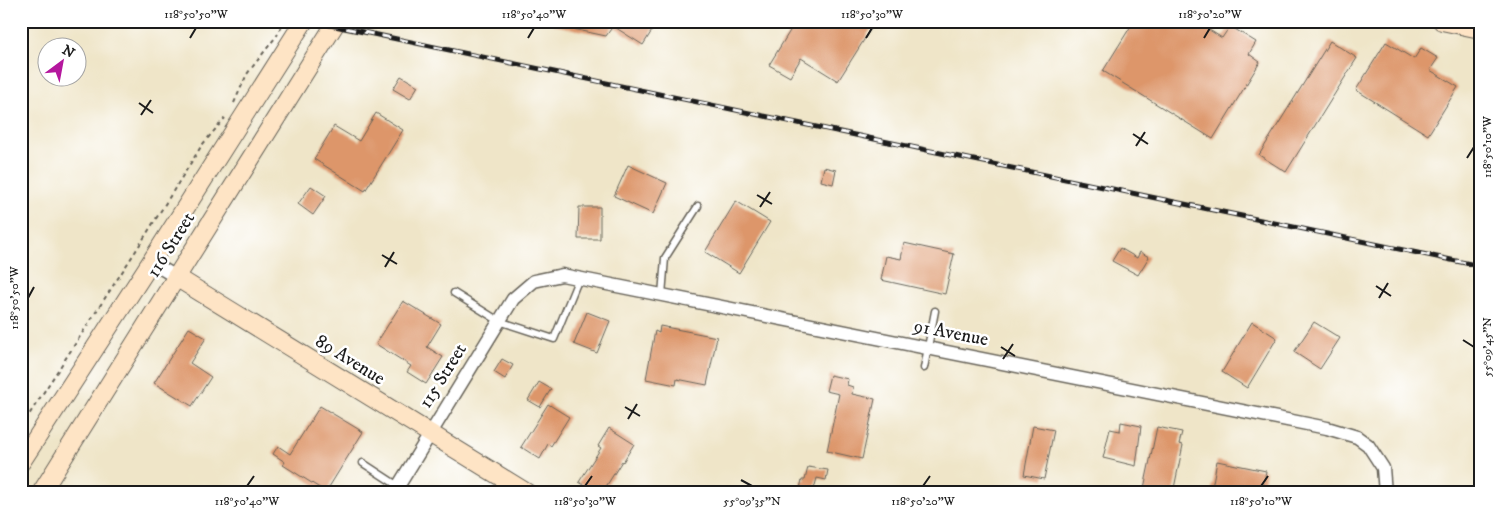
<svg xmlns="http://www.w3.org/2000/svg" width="1501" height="514" font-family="'IM FELL DW Pica',serif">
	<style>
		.building { fill: #dd966b }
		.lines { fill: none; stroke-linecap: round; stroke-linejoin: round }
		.lane-casing { stroke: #666258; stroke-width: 9 }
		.street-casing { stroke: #666258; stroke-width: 15 }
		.secondary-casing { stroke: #666258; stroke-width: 20 }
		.path { stroke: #666258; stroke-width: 2; stroke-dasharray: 4 4; stroke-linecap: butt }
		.lane { stroke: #fff; stroke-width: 6 }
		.street { stroke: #fff; stroke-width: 12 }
		.secondary { stroke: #fee4c5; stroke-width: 18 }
		.rail-casing { stroke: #1c1c1c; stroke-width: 5 }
		.rail { stroke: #fff; stroke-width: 3; stroke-dasharray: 9; stroke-linecap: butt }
		.ticks { fill: none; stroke: #1c1c1c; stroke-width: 2 }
		.labels { text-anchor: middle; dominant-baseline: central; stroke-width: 5; stroke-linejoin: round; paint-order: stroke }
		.street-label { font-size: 19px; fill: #1c1c1c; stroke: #fff }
		.neatline { fill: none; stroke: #1c1c1c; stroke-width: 2 }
		.ticks-label { font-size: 12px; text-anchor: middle; fill: #1c1c1c }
	</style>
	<rect width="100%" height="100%" fill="#fff"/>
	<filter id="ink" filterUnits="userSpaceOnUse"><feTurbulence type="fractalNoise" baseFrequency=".02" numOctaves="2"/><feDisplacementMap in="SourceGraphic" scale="10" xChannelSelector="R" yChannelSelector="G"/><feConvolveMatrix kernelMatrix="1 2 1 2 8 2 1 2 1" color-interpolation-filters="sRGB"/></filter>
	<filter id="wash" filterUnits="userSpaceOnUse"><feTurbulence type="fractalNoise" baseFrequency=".0096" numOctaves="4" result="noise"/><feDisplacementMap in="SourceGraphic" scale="20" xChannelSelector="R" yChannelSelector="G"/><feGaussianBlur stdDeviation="1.12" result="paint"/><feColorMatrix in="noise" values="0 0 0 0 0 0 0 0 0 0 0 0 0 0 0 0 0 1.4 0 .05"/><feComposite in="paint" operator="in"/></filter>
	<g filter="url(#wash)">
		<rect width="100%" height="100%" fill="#efe5c8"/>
		<g id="blocks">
			<g class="building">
				<polygon points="555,21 658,21 643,45 613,26 606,36 554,25"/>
				<polygon points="796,21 876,21 838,81 801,58 790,77 769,65"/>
				<polygon points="1134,21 1195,21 1222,38 1230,26 1256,42 1249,54 1260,62 1213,139 1103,71"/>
				<polygon points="1330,41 1357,58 1286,172 1259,155"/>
				<polygon points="1386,42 1414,59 1421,48 1438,58 1430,70 1458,87 1428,135 1356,90"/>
				<polygon points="401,76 418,86 410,99 393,89"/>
				<polygon points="376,113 403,130 365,191 314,159 334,126 359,141"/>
				<polygon points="628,165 667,183 653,214 614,196"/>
				<polygon points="824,167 836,170 833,184 821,181"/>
				<polygon points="311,186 326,196 313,215 298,204"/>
				<polygon points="736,201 770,222 739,273 705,252"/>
				<polygon points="579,207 600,207 600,239 578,239"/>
				<polygon points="904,243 954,254 945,294 881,280 886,256 901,259"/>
				<polygon points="1120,248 1137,258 1140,252 1149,257 1138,275 1112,261"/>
				<polygon points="403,301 441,324 427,347 443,357 426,384 407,372 411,366 376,344"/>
				<polygon points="587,312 610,321 597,353 574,344"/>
				<polygon points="1252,322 1277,338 1247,388 1222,372"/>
				<polygon points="1314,322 1340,338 1320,369 1294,352"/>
				<polygon points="660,326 717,337 707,385 677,379 676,385 646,379 655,331 659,333"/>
				<polygon points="189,328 206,338 190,363 211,377 192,406 154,383"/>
				<polygon points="502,359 513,365 505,379 494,372"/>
				<polygon points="830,375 848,379 847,385 853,387 852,394 875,399 862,459 827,451 839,394 826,391"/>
				<polygon points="539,382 551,389 540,407 528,400"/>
				<polygon points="548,404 569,417 551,446 548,444 540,459 521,447"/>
				<polygon points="320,406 363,432 326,492 283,465 285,462 273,454 278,446 290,454"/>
				<polygon points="1121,422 1141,426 1136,466 1103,458 1110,429 1120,431"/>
				<polygon points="1033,426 1054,430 1044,479 1024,475"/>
				<polygon points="1157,427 1182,432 1179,444 1183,445 1173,493 1143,493"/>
				<polygon points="609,428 634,444 623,462 622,461 602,493 597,493 579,482 601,448 598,446"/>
				<polygon points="1217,461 1266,471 1262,493 1211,493"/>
				<polygon points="808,467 828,470 826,480 817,478 813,493 799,493 802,480 805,480"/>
			</g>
		</g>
	</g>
	<g filter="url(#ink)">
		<use href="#blocks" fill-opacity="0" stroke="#666258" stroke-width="1"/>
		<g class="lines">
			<g class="lane-casing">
				<g id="lane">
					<polyline points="454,293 499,321 554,339 579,278"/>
					<polyline points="662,295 665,258 698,206"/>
					<polyline points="924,368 935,311"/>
					<polyline points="363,463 409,493"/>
				</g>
			</g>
			<g class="street-casing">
				<g id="street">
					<polyline points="151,262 176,277"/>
					<polyline points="394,493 513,299 534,281 562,275 1327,428 1357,437 1368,445 1383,468 1385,493"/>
				</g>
			</g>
			<g class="secondary-casing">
				<g id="secondary">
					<polyline points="1442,21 1480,29"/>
					<polyline points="176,277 527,493"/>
					<polyline points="21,462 151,262 304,21"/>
					<polyline points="41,493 337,21"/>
				</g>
			</g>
			<g class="path">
				<polyline points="280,30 285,21"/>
				<polyline points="234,103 247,74 278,34"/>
				<polyline points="21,427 137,249 202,145 225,118"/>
			</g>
			<use href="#lane" class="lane"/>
			<use href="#street" class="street"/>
			<use href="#secondary" class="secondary"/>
			<g class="rail-casing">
				<polyline id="rail" points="311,21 1480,266"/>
			</g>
			<use href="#rail" class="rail"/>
		</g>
	</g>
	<path class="ticks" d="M190 38 196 28M528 38 534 28M866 38 872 28M1204 38 1210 28M139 103 153 113M141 115 151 100M1133 134 1148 144M1136 146 1145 132M1467 158 1474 147M757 195 772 204M760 207 770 192M382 255 397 264M385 267 394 252M1376 286 1391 296M28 298 34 287M1379 298 1388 283M1463 340 1474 347M1001 347 1015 356M1003 359 1013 344M625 407 640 416M628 419 637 404M741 480 752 486M247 486 254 476M585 486 592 476M923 486 930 476M1261 486 1268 476"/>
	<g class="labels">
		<g class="street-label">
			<text transform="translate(171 245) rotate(-58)">116 Street</text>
			<text transform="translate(951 333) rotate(11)">91 Avenue</text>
			<text transform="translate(350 360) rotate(32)">89 Avenue</text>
			<text transform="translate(443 376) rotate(-58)">115 Street</text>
		</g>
	</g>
	<rect width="1501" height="514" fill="none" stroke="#fff" stroke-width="55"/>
	<g transform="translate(62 62) rotate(32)"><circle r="24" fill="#ffffff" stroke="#a4a4a4"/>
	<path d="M0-4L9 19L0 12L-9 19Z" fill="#b5179e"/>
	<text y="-8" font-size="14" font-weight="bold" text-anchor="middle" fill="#1c1c1c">N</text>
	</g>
	<rect x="28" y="28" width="1446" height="458" class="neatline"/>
	<g class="ticks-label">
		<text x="196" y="18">118°50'50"W</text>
		<text x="534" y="18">118°50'40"W</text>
		<text x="872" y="18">118°50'30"W</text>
		<text x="1210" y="18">118°50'20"W</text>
		<text transform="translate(1487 147) rotate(-90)" y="4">118°50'10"W</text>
		<text transform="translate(14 298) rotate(-90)" y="4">118°50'50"W</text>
		<text transform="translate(1487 347) rotate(-90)" y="4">55°09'45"N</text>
		<text x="247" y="505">118°50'40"W</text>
		<text x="585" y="505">118°50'30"W</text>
		<text x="752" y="505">55°09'35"N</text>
		<text x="923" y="505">118°50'20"W</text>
		<text x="1261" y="505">118°50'10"W</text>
	</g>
</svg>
